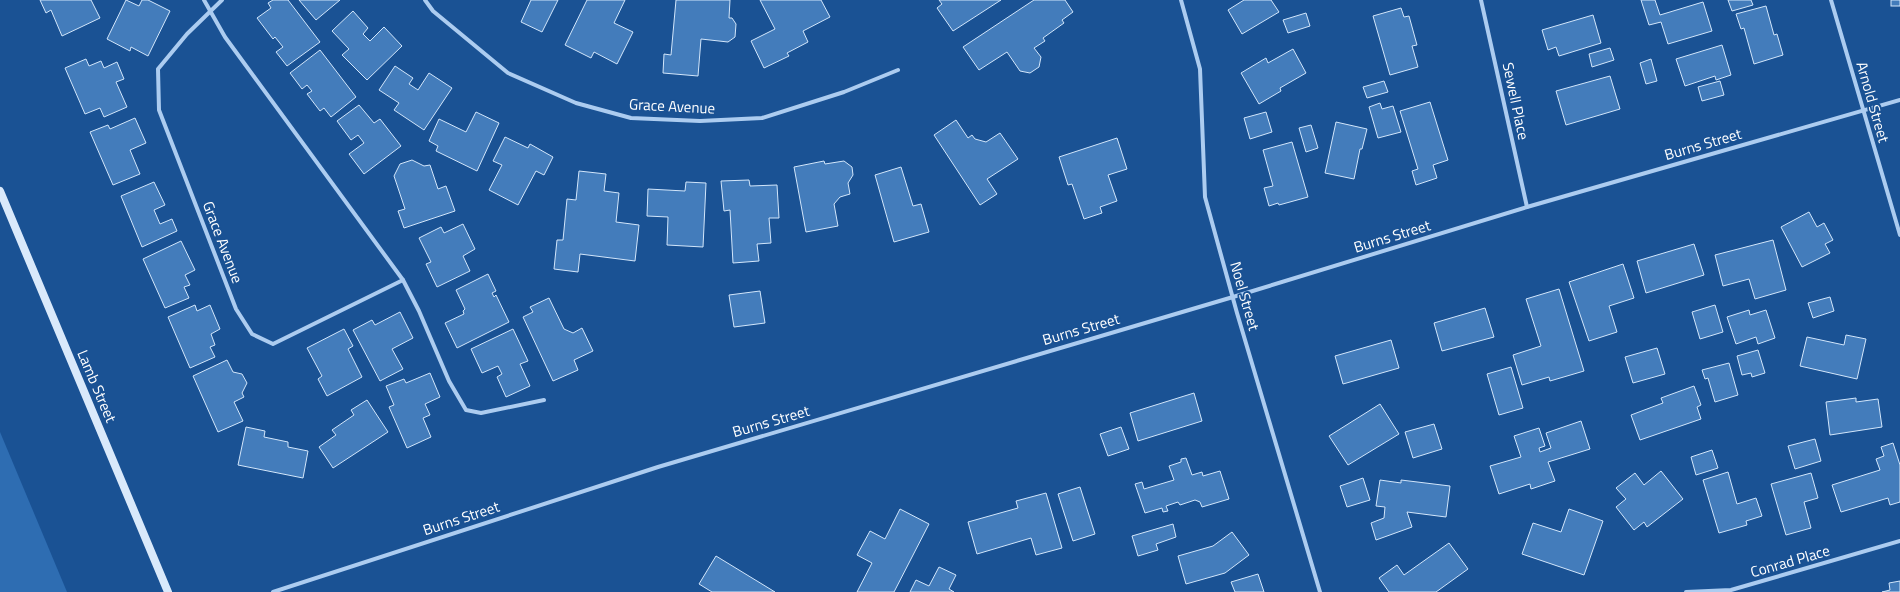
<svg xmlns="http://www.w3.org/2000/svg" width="1900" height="592" font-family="'Titillium Web',sans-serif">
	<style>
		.green { fill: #2e6db2 }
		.building { fill: #437cbb; stroke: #d2e6fb }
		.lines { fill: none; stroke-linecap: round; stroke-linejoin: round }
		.street { stroke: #acccf0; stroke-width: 4 }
		.secondary { stroke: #d9e9fb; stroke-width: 8 }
		.labels { text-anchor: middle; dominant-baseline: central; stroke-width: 3.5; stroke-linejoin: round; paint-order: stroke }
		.street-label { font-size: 15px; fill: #fff; stroke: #1a5294 }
	</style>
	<rect width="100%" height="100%" fill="#1a5294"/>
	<polygon class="green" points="0,432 67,592 0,592"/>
	<g class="building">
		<polygon points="40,0 91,0 100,18 62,36 51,10 46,13"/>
		<polygon points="126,0 139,6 142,0 148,0 170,11 148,56 131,47 130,51 107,39"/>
		<polygon points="273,0 288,0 320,42 287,66 276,52 283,47 275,37 273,39 257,18 271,8 268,3"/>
		<polygon points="299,0 340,0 316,20"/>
		<polygon points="531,0 558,0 542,32 521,22"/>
		<polygon points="587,0 625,0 614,23 633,32 617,64 594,52 591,58 565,45"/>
		<polygon points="676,0 730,0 729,18 732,18 736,24 735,37 728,42 701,39 698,76 663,73 664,54 671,55"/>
		<polygon points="760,0 821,0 830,17 803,31 808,42 787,53 789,56 764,68 751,41 775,29"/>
		<polygon points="939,0 1001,0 953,31 937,8 942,4"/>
		<polygon points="1034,0 1065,0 1073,12 1062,20 1064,23 1043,38 1045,41 1034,48 1041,57 1039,67 1030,73 1020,71 1007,52 979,70 963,47"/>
		<polygon points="1244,0 1271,0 1279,12 1242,34 1228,10"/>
		<polygon points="1641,0 1655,0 1660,15 1703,2 1712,31 1668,44 1661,22 1649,25"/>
		<polygon points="1728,0 1751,0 1753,5 1732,11"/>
		<rect x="1891" y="0" width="9" height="6"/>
		<polygon points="1766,6 1774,35 1777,34 1783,55 1754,64 1744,28 1741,29 1736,14"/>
		<polygon points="1401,8 1404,17 1409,16 1417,45 1412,46 1418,67 1390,75 1373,16"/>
		<polygon points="353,11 368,28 363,34 370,41 384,27 402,46 367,80 342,55 349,49 332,31"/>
		<polygon points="1306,13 1310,26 1288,33 1283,20"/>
		<polygon points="1593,15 1601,43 1559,56 1556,47 1548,50 1542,30"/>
		<polygon points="1722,45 1731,75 1716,80 1715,76 1685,86 1676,59"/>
		<polygon points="1610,48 1614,60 1592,67 1589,54"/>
		<polygon points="1293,49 1306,73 1280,88 1281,91 1259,104 1241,73 1266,58 1268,63"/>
		<polygon points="320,50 356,97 331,117 324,108 320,111 307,94 312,91 307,85 302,89 290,73"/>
		<polygon points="86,59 89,66 101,61 104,68 117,62 124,79 116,82 127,107 104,117 100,108 85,114 65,68"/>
		<polygon points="1651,59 1657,81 1646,84 1640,63"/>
		<polygon points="395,66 413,78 409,84 418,90 429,73 452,88 424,130 394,110 399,103 379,90"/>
		<polygon points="1610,76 1620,109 1566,125 1556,91"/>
		<polygon points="1384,81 1388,92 1367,98 1363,87"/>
		<polygon points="1720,81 1724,95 1702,101 1698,87"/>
		<polygon points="1430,102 1448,160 1433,165 1437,178 1416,185 1412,171 1418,169 1400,111"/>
		<polygon points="1380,103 1382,109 1393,106 1401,132 1378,138 1369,107"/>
		<polygon points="359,105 374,123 380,119 401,146 364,174 349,154 364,143 358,135 351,140 337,121"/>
		<polygon points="476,112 499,123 477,171 436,151 438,146 429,141 439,119 466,132"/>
		<polygon points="1266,112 1272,132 1250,139 1244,118"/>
		<polygon points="135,118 146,143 130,150 140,174 113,185 90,132 108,125 110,129"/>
		<polygon points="956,120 968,138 972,135 975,139 986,142 1000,133 1018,159 987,179 997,194 980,205 934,135"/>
		<polygon points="1336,122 1367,129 1362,149 1360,149 1354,179 1325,173"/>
		<polygon points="1311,125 1318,148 1306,152 1299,128"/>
		<polygon points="505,137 528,148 530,144 553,157 544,175 536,171 518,205 489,190 502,165 493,161"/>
		<polygon points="1117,138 1127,169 1108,175 1117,201 1100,207 1102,213 1084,219 1072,184 1068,185 1059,157"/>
		<polygon points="1292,142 1308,197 1279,205 1278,203 1269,206 1264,188 1273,186 1263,150"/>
		<polygon points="412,160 424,166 430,165 438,189 446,186 455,211 404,228 398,211 405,209 394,176 400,164"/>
		<polygon points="824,161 825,164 844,161 852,167 853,175 848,183 850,194 840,197 834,204 838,226 806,232 794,167"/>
		<polygon points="901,167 913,206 921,204 929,232 894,242 875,175"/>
		<polygon points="579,171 606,174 604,191 619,193 616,222 639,225 635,261 580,254 578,272 554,269 557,240 563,240 567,199 576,200"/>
		<polygon points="749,180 750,186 777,185 779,218 769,218 771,243 757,244 759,261 733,263 730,210 724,211 721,181"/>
		<polygon points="154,182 165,205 154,210 160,224 172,219 177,231 142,247 121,196"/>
		<polygon points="686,182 706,183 703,247 667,245 668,217 647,216 648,189 685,191"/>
		<polygon points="1809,212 1817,227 1824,223 1833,240 1825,244 1830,253 1802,267 1781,227"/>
		<polygon points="463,224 475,249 463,256 470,271 437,287 426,264 431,262 419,238 441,227 444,233"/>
		<polygon points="1773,240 1786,290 1755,299 1749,279 1723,286 1715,255"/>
		<polygon points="181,241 195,270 185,275 190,285 184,287 189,298 165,308 143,259"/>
		<polygon points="1694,244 1704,275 1646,293 1637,261"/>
		<polygon points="1623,264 1634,298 1609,306 1617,332 1589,341 1569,282"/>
		<polygon points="488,274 496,291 492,293 494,297 496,295 509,322 457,348 445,323 464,314 463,311 465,309 456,290"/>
		<polygon points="1559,289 1584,371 1550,381 1549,377 1522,385 1513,355 1541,346 1526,299"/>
		<polygon points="760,291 765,323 734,327 729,295"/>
		<polygon points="1830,297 1834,311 1813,318 1808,303"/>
		<polygon points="549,298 564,329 573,333 582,328 593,351 574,360 578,370 553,381 523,317 533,312 530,307"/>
		<polygon points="195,305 197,311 210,305 220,329 211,334 215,345 210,347 215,357 190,368 168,317"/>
		<polygon points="1715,305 1723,332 1700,339 1692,312"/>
		<polygon points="1485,308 1494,337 1442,351 1434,323"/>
		<polygon points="1749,310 1750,315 1766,310 1775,338 1758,344 1756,337 1736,344 1727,317"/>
		<polygon points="400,312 413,338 392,349 403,369 380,381 353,330 372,320 375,325"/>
		<polygon points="344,329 353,346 348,349 362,377 327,396 318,379 322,376 307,348"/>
		<polygon points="513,329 528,361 520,364 530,386 506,397 497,377 502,374 498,366 482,373 471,349"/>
		<polygon points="1846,335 1866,339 1857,379 1800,366 1807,337 1844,345"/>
		<polygon points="1391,340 1399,368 1343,384 1335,356"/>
		<polygon points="1657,348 1665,374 1633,383 1625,357"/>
		<polygon points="1758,350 1765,373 1752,377 1751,373 1742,375 1737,356"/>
		<polygon points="227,360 233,372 242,374 247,383 242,393 244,397 234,402 243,421 218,432 193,376"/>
		<polygon points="1729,363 1738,395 1715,402 1708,378 1705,379 1702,370"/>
		<polygon points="1511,367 1523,408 1499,415 1487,374"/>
		<polygon points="430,373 440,397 425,404 430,415 423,418 431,437 407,448 389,407 394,405 386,386 404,379 406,383"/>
		<polygon points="1694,386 1701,405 1697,407 1701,419 1640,440 1631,415 1663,403 1661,398"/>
		<polygon points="1194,393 1202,421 1138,441 1130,413"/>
		<polygon points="1856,398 1856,402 1878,399 1882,427 1830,435 1826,402"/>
		<polygon points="367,400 388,432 333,468 319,447 336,435 332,430 354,415 351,410"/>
		<polygon points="1380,404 1399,434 1348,465 1329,436"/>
		<polygon points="1581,421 1590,449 1548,462 1555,481 1531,489 1530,484 1499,494 1490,466 1521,457 1514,436 1539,428 1545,446 1539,448 1540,452 1551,448 1546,433"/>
		<polygon points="1434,424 1442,449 1413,458 1405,432"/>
		<polygon points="246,427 265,431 264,437 288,442 288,447 308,451 303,478 238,465"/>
		<polygon points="1121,427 1129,449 1108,456 1100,434"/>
		<polygon points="1815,439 1821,461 1795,469 1788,446"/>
		<polygon points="1893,443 1900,465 1900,502 1890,505 1888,498 1841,512 1832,485 1880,470 1876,459 1884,456 1881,447"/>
		<polygon points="1712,450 1718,468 1696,475 1691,457"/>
		<polygon points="1186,458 1192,475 1202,472 1203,476 1220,471 1229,499 1202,507 1200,502 1195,500 1180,505 1178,502 1166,506 1168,511 1163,512 1162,508 1145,513 1135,484 1142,482 1144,489 1174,480 1169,466 1181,462 1181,459"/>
		<polygon points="1661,471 1683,499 1647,527 1644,522 1634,530 1616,507 1626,499 1616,488 1635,473 1644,485"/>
		<polygon points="1728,472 1737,504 1756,498 1762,516 1746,521 1747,525 1719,533 1703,480"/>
		<polygon points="1811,473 1818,498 1804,502 1811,528 1786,535 1771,484"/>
		<polygon points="1363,478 1370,500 1347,507 1340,486"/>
		<polygon points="1380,480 1401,483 1401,480 1450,486 1446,517 1407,512 1412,527 1376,540 1371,523 1384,518 1385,507 1376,506"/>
		<polygon points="1080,487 1095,534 1073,541 1058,494"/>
		<polygon points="1046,493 1062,548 1036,555 1031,538 977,554 968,522 1018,508 1016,501"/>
		<polygon points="900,509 929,524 894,592 857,592 872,563 857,555 870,531 885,539"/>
		<polygon points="1569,509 1603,521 1584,575 1522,554 1533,523 1561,532"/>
		<polygon points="1173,524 1176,537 1156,544 1158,550 1138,556 1132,536"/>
		<polygon points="1232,532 1249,555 1225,573 1186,584 1178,556 1213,546"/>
		<polygon points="1449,543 1468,569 1436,592 1389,592 1379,578 1397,565 1404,575"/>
		<polygon points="716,556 775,592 712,592 699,584"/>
		<polygon points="939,567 956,575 949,589 954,592 910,592 916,580 929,586"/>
		<polygon points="1258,574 1264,592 1235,592 1231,582"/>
		<polygon points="1900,581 1900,592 1882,592 1890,590 1889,583"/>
	</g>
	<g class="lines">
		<g class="street">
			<polyline points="204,0 225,37 403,280 419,311 449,381 466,410 481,413 544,400"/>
			<polyline points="222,0 187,34 158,69 159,110 236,309 252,334 273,344 403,280"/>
			<polyline points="425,0 433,11 508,73 576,103 631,118 700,121 762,118 844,92 898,70"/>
			<polyline points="1181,0 1200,69 1205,197 1237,313 1320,592"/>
			<polyline points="1481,0 1527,207"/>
			<polyline points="1831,0 1900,235"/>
			<polyline points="273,592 658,467 1233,297 1527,207 1900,100"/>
			<polyline points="1686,592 1731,590 1900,541"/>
		</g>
		<polyline class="secondary" points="0,191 168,592"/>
	</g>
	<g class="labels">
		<g class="street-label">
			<text transform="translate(1516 101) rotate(78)">Sewell Place</text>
			<text transform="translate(1873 102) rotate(74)">Arnold Street</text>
			<text transform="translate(672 106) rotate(3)">Grace Avenue</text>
			<text transform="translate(1703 144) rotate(-16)">Burns Street</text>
			<text transform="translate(1392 236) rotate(-17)">Burns Street</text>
			<text transform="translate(223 242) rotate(69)">Grace Avenue</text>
			<text transform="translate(1245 296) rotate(74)">Noel Street</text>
			<text transform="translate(1081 329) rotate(-16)">Burns Street</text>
			<text transform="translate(97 386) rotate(67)">Lamb Street</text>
			<text transform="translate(771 421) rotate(-16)">Burns Street</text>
			<text transform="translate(461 518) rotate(-18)">Burns Street</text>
			<text transform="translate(1790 561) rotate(-16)">Conrad Place</text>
		</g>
	</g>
</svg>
